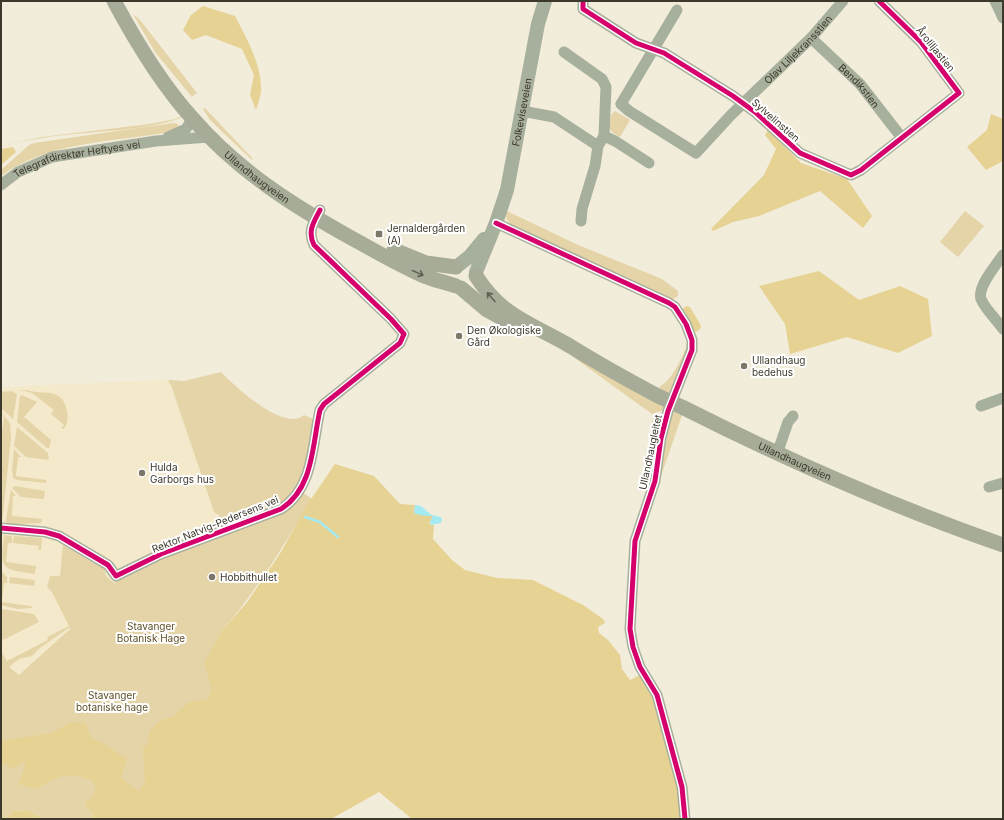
<svg xmlns="http://www.w3.org/2000/svg" width="1004" height="820" font-family="Inter,sans-serif">
	<style>
		.built { fill: #f4eacb }
		.green { fill: #e4d4a7; fill-rule: evenodd }
		.forest { fill: #e6d292 }
		.water { fill: #a4eaf2 }
		.lines { fill: none; stroke-linecap: round; stroke-linejoin: round }
		.stream { stroke: #a4eaf2; stroke-width: 2.5 }
		.minor { stroke: #a7af9d; stroke-width: 11 }
		.tertiary { stroke: #a7af9d; stroke-width: 14 }
		.secondary { stroke: #a6ac98; stroke-width: 15 }
		.secondary-bridge { stroke: #a6ac98; stroke-width: 15 }
		.cycleway-casing { stroke: #fff; stroke-width: 8 }
		.cycleway { stroke: #d6006c; stroke-width: 5 }
		.oneway { stroke: #616151 }
		.poi-dot { fill: #7c7768; stroke: #fff; stroke-width: 1.5 }
		.labels { text-anchor: middle; dominant-baseline: central; stroke-width: 4; stroke-linejoin: round; paint-order: stroke }
		.street-label { font-size: 10px; fill: #3c382b; stroke: #fff }
		.poi-label { font-size: 10px; fill: #3c382b; stroke: #fff; text-anchor: start }
		.park-label { font-size: 10px; fill: #5d4f26; stroke: #fff }
	</style>
	<rect width="100%" height="100%" fill="#f2ecda"/>
	<polygon class="built" points="168,380 169,385 171,385 214,512 219,515 221,526 163,557 161,560 114,583 106,577 72,628 19,675 1,660 1,387"/>
	<g class="green">
		<polygon points="133,14 140,20 197,93 192,97 155,52"/>
		<polygon points="205,108 253,159 252,160 210,120 203,109"/>
		<polygon points="615,111 630,120 620,137 613,133 609,128 611,115"/>
		<path d="M181 116H185C156 129 105 131 74 134 49 136 25 141 1 146L42 137 150 124 175 119Z"/>
		<path d="M173 123 178 124 179 128 171 132C114 142 49 141 1 176V170L29 145 34 143Z"/>
		<polygon points="507,211 578,245 662,279 678,291 678,296 672,300 510,224 505,216"/>
		<polygon points="965,211 984,226 958,257 940,242"/>
		<path d="M687 344 688 347 669 395 659 390 660 386C671 382 684 355 687 344Z"/>
		<polygon points="569,354 666,407 665,410 652,414"/>
		<path d="M221 372C234 386 285 433 304 415L315 420 302 492 312 499C283 546 258 589 222 631L228 704 145 782 139 793 95 792 94 797 85 802V807L92 811 93 819H42L34 813 25 810 12 811 7 819H1V651L7 661 48 640 47 637 69 626 52 592 47 587 50 576H60L63 545 95 564 104 568 106 576 114 583 161 560 163 557 221 526 219 515 214 512 171 385H170L168 380 184 381ZM70 627V629L19 675 10 668V666L19 659 32 656 40 648Z"/>
		<path d="M20 390C22 390 28 390 30 391 46 395 62 387 67 411 68 418 68 423 64 429L61 428 64 425 51 414 54 410 32 393Z"/>
		<polygon points="12,391 17,394 13,419 1,408 1,392"/>
		<polygon points="22,395 37,402 24,417 51,440 49,448 47,448 17,422 20,396"/>
		<polygon points="672,410 682,415 660,479 660,470"/>
		<polygon points="1,412 10,423 11,437 2,525 1,441 4,417"/>
		<polygon points="664,414 650,480 652,421 653,418"/>
		<polygon points="17,427 48,453 49,460 26,457 14,446"/>
		<polygon points="14,449 21,457 18,457 16,476 46,480 46,483 17,480 13,478 12,470"/>
		<polygon points="15,486 45,491 44,499 21,497 12,488"/>
		<polygon points="11,490 16,496 13,496 12,516 42,519 41,523 5,525"/>
		<path d="M4 535 12 536V543H8L6 562 36 566 35 574C1 569 0 570 4 535Z"/>
		<polygon points="14,536 42,538 41,550 38,550 39,546 13,543"/>
		<polygon points="1,571 7,577 7,583 4,583 2,602 31,606 32,608 17,609 1,605"/>
		<polygon points="10,577 35,580 34,586 9,583"/>
		<polygon points="1,609 34,614 39,622 3,640 1,636"/>
	</g>
	<g class="forest">
		<path d="M203 6 235 16C246 37 260 62 261 86 262 94 258 103 256 110L250 95 254 75 242 49 206 35 192 40 183 30 191 15Z"/>
		<polygon points="991,114 1003,119 1003,161 986,170 967,147 987,130"/>
		<polygon points="768,130 801,163 847,179 872,216 863,228 820,191 759,216 733,222 713,231 711,229 764,175 776,149 765,135"/>
		<polygon points="13,147 16,152 1,165 1,149"/>
		<polygon points="819,271 859,300 900,286 928,299 932,336 898,353 847,337 790,354 785,324 759,286"/>
		<polygon points="686,306 690,307 700,324 701,328 696,332 694,331 683,309"/>
		<path d="M335 464 374 476 400 504 415 505 414 513C422 516 426 513 433 516L429 524 434 525 433 539 452 560 465 570 497 578 533 580 583 605 603 619 605 623 598 627 599 633 608 640 620 655 622 669 630 680 640 675 650 688 680 796 682 819H412L379 792 331 819H93L92 811 85 807V802L93 797C96 791 96 786 92 780 66 771 60 776 36 789L19 784 26 762H22L13 769 5 764 1 765V741L52 733 71 722 85 723 91 738 106 745 127 759 121 777 139 792 145 782 143 749 149 741V732L161 720 173 717 189 702 208 699 212 689 204 663 222 631 248 601 281 552 307 505Z"/>
		<polygon points="25,810 34,813 42,819 7,819 12,811"/>
	</g>
	<path class="water" d="M415 505C424 505 425 511 432 515 436 516 439 516 442 518L441 523 431 525 430 522 433 516C426 516 421 516 414 513Z"/>
	<g class="lines">
		<polyline class="stream" points="305,517 320,522 338,537"/>
		<g class="minor">
			<polyline points="583,1 583,9 636,43 664,53 733,96 755,112 800,153 851,175 861,170 959,93 921,42 879,1"/>
			<polyline points="995,1 1003,18"/>
			<path id="s1" d="M811 38 860 84 902 138"/>
			<polyline points="564,52 602,79 606,87 604,136 598,146 595,166 582,209 581,221"/>
			<path id="s2" d="M621 104 629 111 696 153 731 115 811 38 843 1"/>
			<polyline points="621,104 677,10"/>
			<polyline points="522,111 554,117 598,146"/>
			<polyline points="604,136 615,141 649,163"/>
			<polyline points="168,137 186,129 192,119"/>
			<path id="s3" d="M1 185 18 172 52 157 156 141 209 137"/>
			<polyline points="496,223 669,303 675,307 686,324 692,340 692,350 668,411 661,438 655,481 635,541 630,629 633,647 640,667 657,695 682,787 685,819"/>
			<path d="M1003 255C996 265 977 287 981 299 985 309 997 320 1003 329"/>
			<polyline points="981,406 1003,398"/>
			<polyline points="777,454 788,422 793,416"/>
			<polyline points="989,487 1003,483"/>
			<path d="M1 528 45 532 59 536 108 565 116 576 161 554 281 509C314 488 312 445 320 410L324 404 400 343 404 334 391 319 314 245C307 231 314 222 320 210"/>
		</g>
		<g class="tertiary">
			<polyline points="460,264 470,256 484,239"/>
			<path id="s4" d="M476 272 496 223 507 190 538 24 545 1"/>
		</g>
		<g class="secondary">
			<path id="s5" d="M114 1C136 42 161 84 193 119 238 171 295 207 355 240 377 252 399 265 422 275 433 280 445 282 456 286"/>
			<polyline points="394,250 426,263 456,267"/>
			<path d="M476 276C503 318 531 323 570 346 599 364 628 380 658 396"/>
			<polyline points="461,288 487,310 509,322"/>
			<path id="s6" d="M684 408C787 460 894 507 1003 545"/>
		</g>
		<polyline class="secondary-bridge" points="658,396 684,408"/>
		<g class="cycleway-casing">
			<g id="cycleway">
				<polyline points="583,1 583,9 636,43 664,53 733,96 755,112 800,153 851,175 861,170 959,93 921,42 879,1"/>
				<polyline points="496,223 669,303 675,307 686,324 692,340 692,350 668,411 661,438 655,481 635,541 630,629 633,647 640,667 657,695 682,787 685,819"/>
				<path d="M1 528 45 532 59 536 108 565 116 576 161 554 281 509C314 488 312 445 320 410L324 404 400 343 404 334 391 319 314 245C307 231 314 222 320 210"/>
			</g>
		</g>
		<use href="#cycleway" class="cycleway"/>
	</g>
	<defs><path id="oneway-shaft" d="M-6 0H5M1.5-3L5.5 0L1.5 3" fill="none" stroke-width="1.6" stroke-linecap="round" stroke-linejoin="round"/></defs>
	<g class="oneway">
		<use href="#oneway-shaft" transform="translate(418 273) rotate(25)"/>
		<use href="#oneway-shaft" transform="translate(491 297) rotate(-131)"/>
	</g>
	<g class="poi-dot">
		<rect x="375" y="230" width="8" height="8" rx="2"/>
		<circle cx="459" cy="336" r="4"/>
		<circle cx="744" cy="366" r="4"/>
		<circle cx="142" cy="473" r="4"/>
		<circle cx="212" cy="577" r="4"/>
	</g>
	<g class="labels">
		<g class="street-label">
			<text stroke="none"><textPath href="#s2" startOffset="235">Olav Liljekransstien</textPath></text>
			<text transform="translate(936 49) rotate(51)">Åroliljastien</text>
			<text stroke="none"><textPath href="#s1" startOffset="68">Bendikstien</textPath></text>
			<text stroke="none"><textPath href="#s4" startOffset="167">Folkeviseveien</textPath></text>
			<text transform="translate(776 120) rotate(41)">Sylvelinstien</text>
			<text stroke="none"><textPath href="#s3" startOffset="82">Telegrafdirektør Heftyes vei</textPath></text>
			<text stroke="none"><textPath href="#s5" startOffset="229">Ullandhaugveien</textPath></text>
			<text transform="translate(650 452) rotate(-78)">Ullandhaugleitet</text>
			<text stroke="none"><textPath href="#s6" startOffset="123">Ullandhaugveien</textPath></text>
			<text transform="translate(215 524) rotate(-22)">Rektor Natvig-Pedersens vei</text>
		</g>
		<g class="poi-label">
			<text x="387" y="228">Jernaldergården<tspan x="387" dy="12">(A)</tspan></text>
			<text x="467" y="330">Den Økologiske<tspan x="467" dy="12">Gård</tspan></text>
			<text x="752" y="360">Ullandhaug<tspan x="752" dy="12">bedehus</tspan></text>
			<text x="150" y="467">Hulda<tspan x="150" dy="12">Garborgs hus</tspan></text>
			<text x="220" y="577">Hobbithullet</text>
		</g>
		<g class="park-label">
			<text x="151" y="626">Stavanger<tspan x="151" dy="12">Botanisk Hage</tspan></text>
			<text x="112" y="695">Stavanger<tspan x="112" dy="12">botaniske hage</tspan></text>
		</g>
	</g>
	<rect width="1004" height="820" fill="none" stroke="#3c382b" stroke-width="4"/>
</svg>
